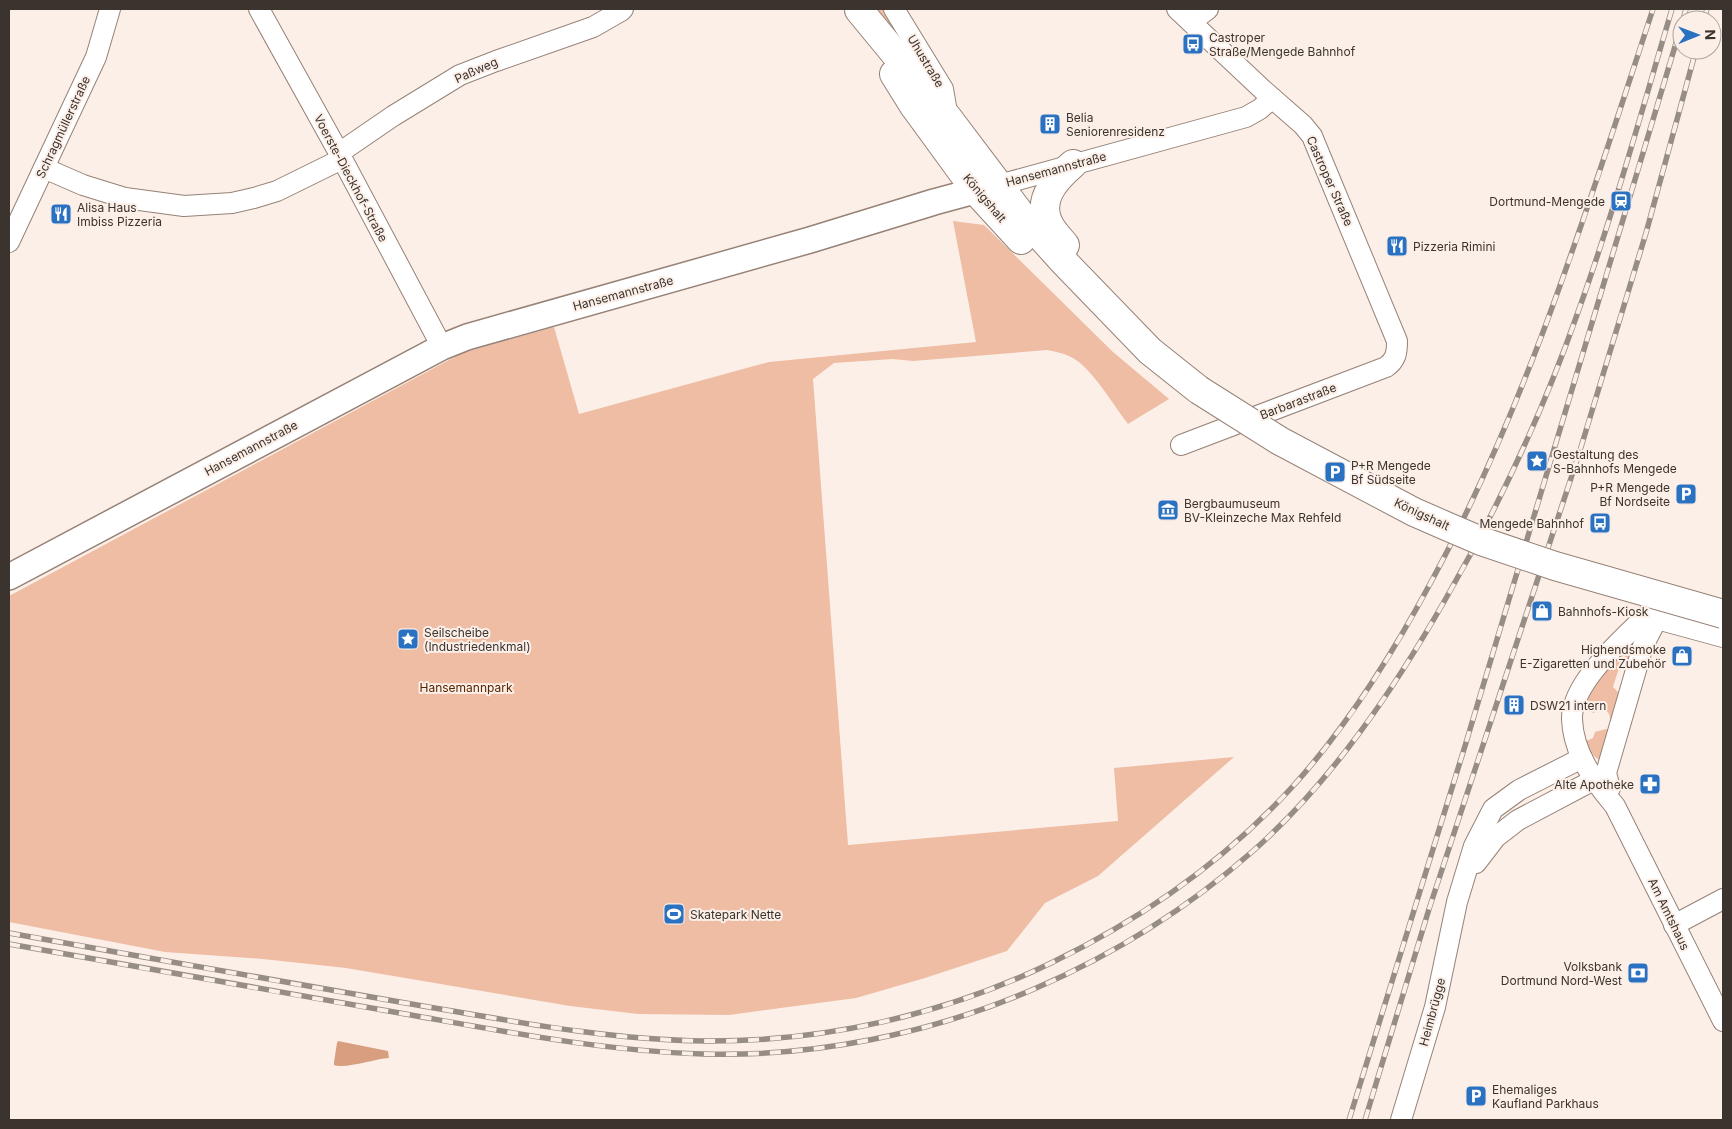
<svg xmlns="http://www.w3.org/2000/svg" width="1732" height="1129" font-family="Inter,sans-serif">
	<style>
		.green { fill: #eebda4 }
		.water { fill: #d79f80 }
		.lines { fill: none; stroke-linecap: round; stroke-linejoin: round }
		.minor-casing { stroke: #968277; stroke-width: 22 }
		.tertiary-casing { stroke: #968277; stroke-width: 28 }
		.secondary-casing { stroke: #968277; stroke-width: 30 }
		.minor { stroke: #fff; stroke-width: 20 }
		.tertiary { stroke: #fff; stroke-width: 25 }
		.secondary { stroke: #fff; stroke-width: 28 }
		.rail-casing { stroke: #978d87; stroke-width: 5.5 }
		.rail { stroke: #fcefe8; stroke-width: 4; stroke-dasharray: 11; stroke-linecap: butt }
		.secondary-bridge-casing { stroke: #968277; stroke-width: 30; stroke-linecap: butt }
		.secondary-bridge { stroke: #fff; stroke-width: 28 }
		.labels { text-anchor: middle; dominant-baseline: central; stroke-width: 4; stroke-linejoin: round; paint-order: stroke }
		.poi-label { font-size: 12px; fill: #3b332e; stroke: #fcefe8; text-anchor: start }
		.street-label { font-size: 12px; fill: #3b332e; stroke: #fcefe8 }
		.park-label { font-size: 12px; fill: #572400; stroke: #fcefe8 }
	</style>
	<rect width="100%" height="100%" fill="#fcefe8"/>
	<g class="green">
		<polygon points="876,9 887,9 908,43 900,42"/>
		<path d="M953 221 984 225 1113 352 1169 399 1128 424C1115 407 1093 371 1076 360 1068 354 1057 352 1047 350L913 361 893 359 834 363 813 379 848 845 1118 821 1114 768 1234 757 1098 876 1045 903 1007 951 925 978 856 998 729 1015 638 1014 570 1006 346 968 263 959 165 952 9 922V596L462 353 554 327 579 414 769 362 976 342Z"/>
		<path d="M1627 644 1634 647 1631 662 1623 655 1613 687 1622 696 1615 720 1610 719C1610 712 1606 709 1599 709L1594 713 1581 708 1584 697Z"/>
		<path d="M1606 729 1613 731 1601 760C1592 758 1590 748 1586 741L1593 738 1595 732Z"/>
	</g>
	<path class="water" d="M338 1041 388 1051 389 1058C374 1059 346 1069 334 1065V1062L337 1043Z"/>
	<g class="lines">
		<g class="minor-casing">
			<g id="minor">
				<polyline points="259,9 339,153 442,347"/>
				<polyline points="894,9 943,89 948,118"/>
				<path d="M1177 9 1263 90 1303 125 1312 136 1397 341C1397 353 1396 360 1386 367L1181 445"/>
				<polyline points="1191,22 1208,9"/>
				<polyline points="339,153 393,116 460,75 496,61 593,27 621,11 623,9"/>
				<polyline points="44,168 83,185 125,198 184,206 232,203 254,198 277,191 342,159"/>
				<polyline points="999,185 1246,117 1260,109 1272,98"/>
				<polyline points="9,242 96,57 110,9"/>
				<path d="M1723 637 1646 616C1622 639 1571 684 1572 719 1573 753 1594 781 1615 806L1723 1021"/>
				<polyline points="1610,788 1606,773 1643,646 1657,619"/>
				<polyline points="1476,863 1496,837 1518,820 1605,774"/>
				<polyline points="1674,925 1723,899"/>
				<polyline points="1401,1120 1435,1007 1457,902 1474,846 1493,809 1519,790 1582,758"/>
			</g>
		</g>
		<g class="tertiary-casing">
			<polyline id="tertiary" points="9,577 442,347 467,337 810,240 934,202 993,186"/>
		</g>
		<g class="secondary-casing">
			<g id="secondary">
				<polyline points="859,10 948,118 1019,212 1062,260 1150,351 1199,390"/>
				<polyline points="894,74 914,106 976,191 1021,240"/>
				<path d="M1065 245C1061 240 1056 235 1052 229 1034 203 1054 180 1073 164"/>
			</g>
		</g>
		<use href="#minor" class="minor"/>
		<use href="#tertiary" class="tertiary"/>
		<use href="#secondary" class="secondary"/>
		<g class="rail-casing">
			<g id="rail">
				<polyline points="1683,20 1686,9"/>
				<polyline points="1704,20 1707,9"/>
				<path d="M9 933C145 957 281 982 417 1005 512 1021 608 1040 705 1041 824 1042 944 1015 1051 963 1142 919 1226 860 1294 785 1349 724 1392 655 1431 582 1529 401 1589 203 1653 9"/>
				<path d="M9 944C143 968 277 992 411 1015 507 1032 604 1051 703 1054 816 1057 930 1034 1034 989 1113 955 1188 908 1253 851 1332 781 1393 691 1445 600 1498 508 1543 412 1578 312 1614 212 1642 110 1672 9"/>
				<polyline points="1349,1120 1465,746 1682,23"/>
				<polyline points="1365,1120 1429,909 1578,457 1646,233 1696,50"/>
			</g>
		</g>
		<use href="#rail" class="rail"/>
		<g class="secondary-bridge-casing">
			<polyline id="secondary-bridge" points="1199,390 1280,441 1414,512 1446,526 1481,541 1555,566 1723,614"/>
		</g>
		<use href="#secondary-bridge" class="secondary-bridge"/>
	</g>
	<defs>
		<g id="bus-square" transform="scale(1.125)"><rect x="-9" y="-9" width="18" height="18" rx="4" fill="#2a71c1" stroke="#fcefe8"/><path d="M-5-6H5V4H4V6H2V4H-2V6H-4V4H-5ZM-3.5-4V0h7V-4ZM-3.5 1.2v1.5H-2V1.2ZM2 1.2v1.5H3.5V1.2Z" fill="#fff"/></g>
		<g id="building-square" transform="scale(1.125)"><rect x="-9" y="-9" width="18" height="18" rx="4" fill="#2a71c1" stroke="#fcefe8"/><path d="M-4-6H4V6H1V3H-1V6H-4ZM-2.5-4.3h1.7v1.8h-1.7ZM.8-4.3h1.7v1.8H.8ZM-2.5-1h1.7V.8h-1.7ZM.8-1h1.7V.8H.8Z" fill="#fff"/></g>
		<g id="station-square" transform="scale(1.125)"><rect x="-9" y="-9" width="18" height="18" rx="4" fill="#2a71c1" stroke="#fcefe8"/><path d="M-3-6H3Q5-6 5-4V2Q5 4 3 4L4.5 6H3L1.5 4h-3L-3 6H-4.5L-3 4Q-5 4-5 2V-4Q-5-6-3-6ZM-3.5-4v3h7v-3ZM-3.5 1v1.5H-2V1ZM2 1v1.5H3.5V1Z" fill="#fff"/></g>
		<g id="restaurant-square" transform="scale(1.125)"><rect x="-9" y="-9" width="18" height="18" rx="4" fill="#2a71c1" stroke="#fcefe8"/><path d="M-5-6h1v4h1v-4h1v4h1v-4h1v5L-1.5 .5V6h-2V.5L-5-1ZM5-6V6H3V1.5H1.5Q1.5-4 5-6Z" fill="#fff"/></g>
		<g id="sight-square" transform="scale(1.125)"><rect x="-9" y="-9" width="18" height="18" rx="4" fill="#2a71c1" stroke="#fcefe8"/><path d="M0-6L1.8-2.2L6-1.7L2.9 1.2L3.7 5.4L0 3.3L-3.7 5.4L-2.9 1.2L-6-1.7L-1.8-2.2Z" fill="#fff"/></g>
		<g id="parking-square" transform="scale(1.125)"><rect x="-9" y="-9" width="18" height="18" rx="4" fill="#2a71c1" stroke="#fcefe8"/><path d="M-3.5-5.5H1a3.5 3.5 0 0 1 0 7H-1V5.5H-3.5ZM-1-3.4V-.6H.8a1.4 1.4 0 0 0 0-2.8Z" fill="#fff"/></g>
		<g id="museum-square" transform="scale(1.125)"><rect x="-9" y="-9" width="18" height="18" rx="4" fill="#2a71c1" stroke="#fcefe8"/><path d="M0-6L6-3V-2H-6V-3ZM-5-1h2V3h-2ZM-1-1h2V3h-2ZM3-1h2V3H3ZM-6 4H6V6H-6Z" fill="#fff"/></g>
		<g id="shop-square" transform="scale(1.125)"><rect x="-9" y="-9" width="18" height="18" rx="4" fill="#2a71c1" stroke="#fcefe8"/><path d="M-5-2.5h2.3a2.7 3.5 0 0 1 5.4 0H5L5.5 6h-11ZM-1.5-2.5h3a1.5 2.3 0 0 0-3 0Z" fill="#fff"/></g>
		<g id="pharmacy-square" transform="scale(1.125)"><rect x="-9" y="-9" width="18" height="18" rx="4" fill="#2a71c1" stroke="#fcefe8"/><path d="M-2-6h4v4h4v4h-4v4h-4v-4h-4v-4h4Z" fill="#fff"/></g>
		<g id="stadium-square" transform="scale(1.125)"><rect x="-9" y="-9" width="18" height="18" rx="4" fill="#2a71c1" stroke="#fcefe8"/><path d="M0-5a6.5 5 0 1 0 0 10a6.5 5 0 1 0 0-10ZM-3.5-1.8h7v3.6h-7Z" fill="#fff"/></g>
		<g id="bank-square" transform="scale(1.125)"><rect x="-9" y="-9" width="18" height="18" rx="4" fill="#2a71c1" stroke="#fcefe8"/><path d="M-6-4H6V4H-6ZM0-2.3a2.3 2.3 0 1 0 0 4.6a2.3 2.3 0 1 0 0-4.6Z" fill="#fff"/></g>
	</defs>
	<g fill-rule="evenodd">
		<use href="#bus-square" x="1193" y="44"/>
		<use href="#building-square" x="1050" y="124"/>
		<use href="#station-square" x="1621" y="201"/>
		<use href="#restaurant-square" x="61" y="214"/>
		<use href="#restaurant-square" x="1397" y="246"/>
		<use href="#sight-square" x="1537" y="461"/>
		<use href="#parking-square" x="1335" y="472"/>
		<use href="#parking-square" x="1686" y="494"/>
		<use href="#museum-square" x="1168" y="510"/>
		<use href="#bus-square" x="1600" y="523"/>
		<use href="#shop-square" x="1542" y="611"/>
		<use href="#sight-square" x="408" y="639"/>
		<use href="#shop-square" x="1682" y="656"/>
		<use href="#building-square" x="1514" y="705"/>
		<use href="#pharmacy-square" x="1650" y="784"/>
		<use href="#stadium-square" x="674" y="914"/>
		<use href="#bank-square" x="1638" y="973"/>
		<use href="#parking-square" x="1476" y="1096"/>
	</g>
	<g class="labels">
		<g class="poi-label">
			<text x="1209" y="37">Castroper<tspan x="1209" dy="14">Straße/Mengede Bahnhof</tspan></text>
			<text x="1066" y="117">Belia<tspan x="1066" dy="14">Seniorenresidenz</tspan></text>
			<text x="1605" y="201" text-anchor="end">Dortmund-Mengede</text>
			<text x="77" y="207">Alisa Haus<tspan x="77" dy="14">Imbiss Pizzeria</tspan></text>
			<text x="1413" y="246">Pizzeria Rimini</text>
			<text x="1553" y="454">Gestaltung des<tspan x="1553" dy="14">S-Bahnhofs Mengede</tspan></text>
			<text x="1351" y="465">P+R Mengede<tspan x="1351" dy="14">Bf Südseite</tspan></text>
			<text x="1670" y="487" text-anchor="end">P+R Mengede<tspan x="1670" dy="14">Bf Nordseite</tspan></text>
			<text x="1184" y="503">Bergbaumuseum<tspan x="1184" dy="14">BV-Kleinzeche Max Rehfeld</tspan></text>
			<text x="1584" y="523" text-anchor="end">Mengede Bahnhof</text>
			<text x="1558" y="611">Bahnhofs-Kiosk</text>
			<text x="424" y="632">Seilscheibe<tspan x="424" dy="14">(Industriedenkmal)</tspan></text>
			<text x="1666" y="649" text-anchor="end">Highendsmoke<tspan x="1666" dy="14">E-Zigaretten und Zubehör</tspan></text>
			<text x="1530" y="705">DSW21 intern</text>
			<text x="1634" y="784" text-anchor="end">Alte Apotheke</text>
			<text x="690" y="914">Skatepark Nette</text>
			<text x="1622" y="966" text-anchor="end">Volksbank<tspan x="1622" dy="14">Dortmund Nord-West</tspan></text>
			<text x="1492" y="1089">Ehemaliges<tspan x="1492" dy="14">Kaufland Parkhaus</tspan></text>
		</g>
		<g class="street-label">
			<text transform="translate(926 61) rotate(59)">Uhustraße</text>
			<text transform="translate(476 70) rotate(-24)">Paßweg</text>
			<text transform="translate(63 127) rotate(-65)">Schragmüllerstraße</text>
			<text transform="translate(1056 169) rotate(-15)">Hansemannstraße</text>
			<text transform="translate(351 178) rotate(62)">Voerste-Dieckhof-Straße</text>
			<text transform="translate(1330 181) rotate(66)">Castroper Straße</text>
			<text transform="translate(985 198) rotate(50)">Königshalt</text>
			<text transform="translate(623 293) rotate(-15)">Hansemannstraße</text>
			<text transform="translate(1298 401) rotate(-21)">Barbarastraße</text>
			<text transform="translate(251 448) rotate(-28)">Hansemannstraße</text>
			<text transform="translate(1422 514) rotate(25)">Königshalt</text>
			<text transform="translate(1669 914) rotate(64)">Am Amtshaus</text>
			<text transform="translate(1432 1012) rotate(-75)">Heimbrügge</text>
		</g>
		<g class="park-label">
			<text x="466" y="687">Hansemannpark</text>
		</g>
	</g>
	<rect width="1732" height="1129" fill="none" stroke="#3b332e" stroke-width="20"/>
	<g transform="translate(1697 35) rotate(89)"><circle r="24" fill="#fcefe8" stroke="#afa49e"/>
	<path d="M0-4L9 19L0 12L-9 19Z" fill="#2a71c1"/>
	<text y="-8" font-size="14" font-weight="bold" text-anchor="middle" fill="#3b332e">N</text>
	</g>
</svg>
